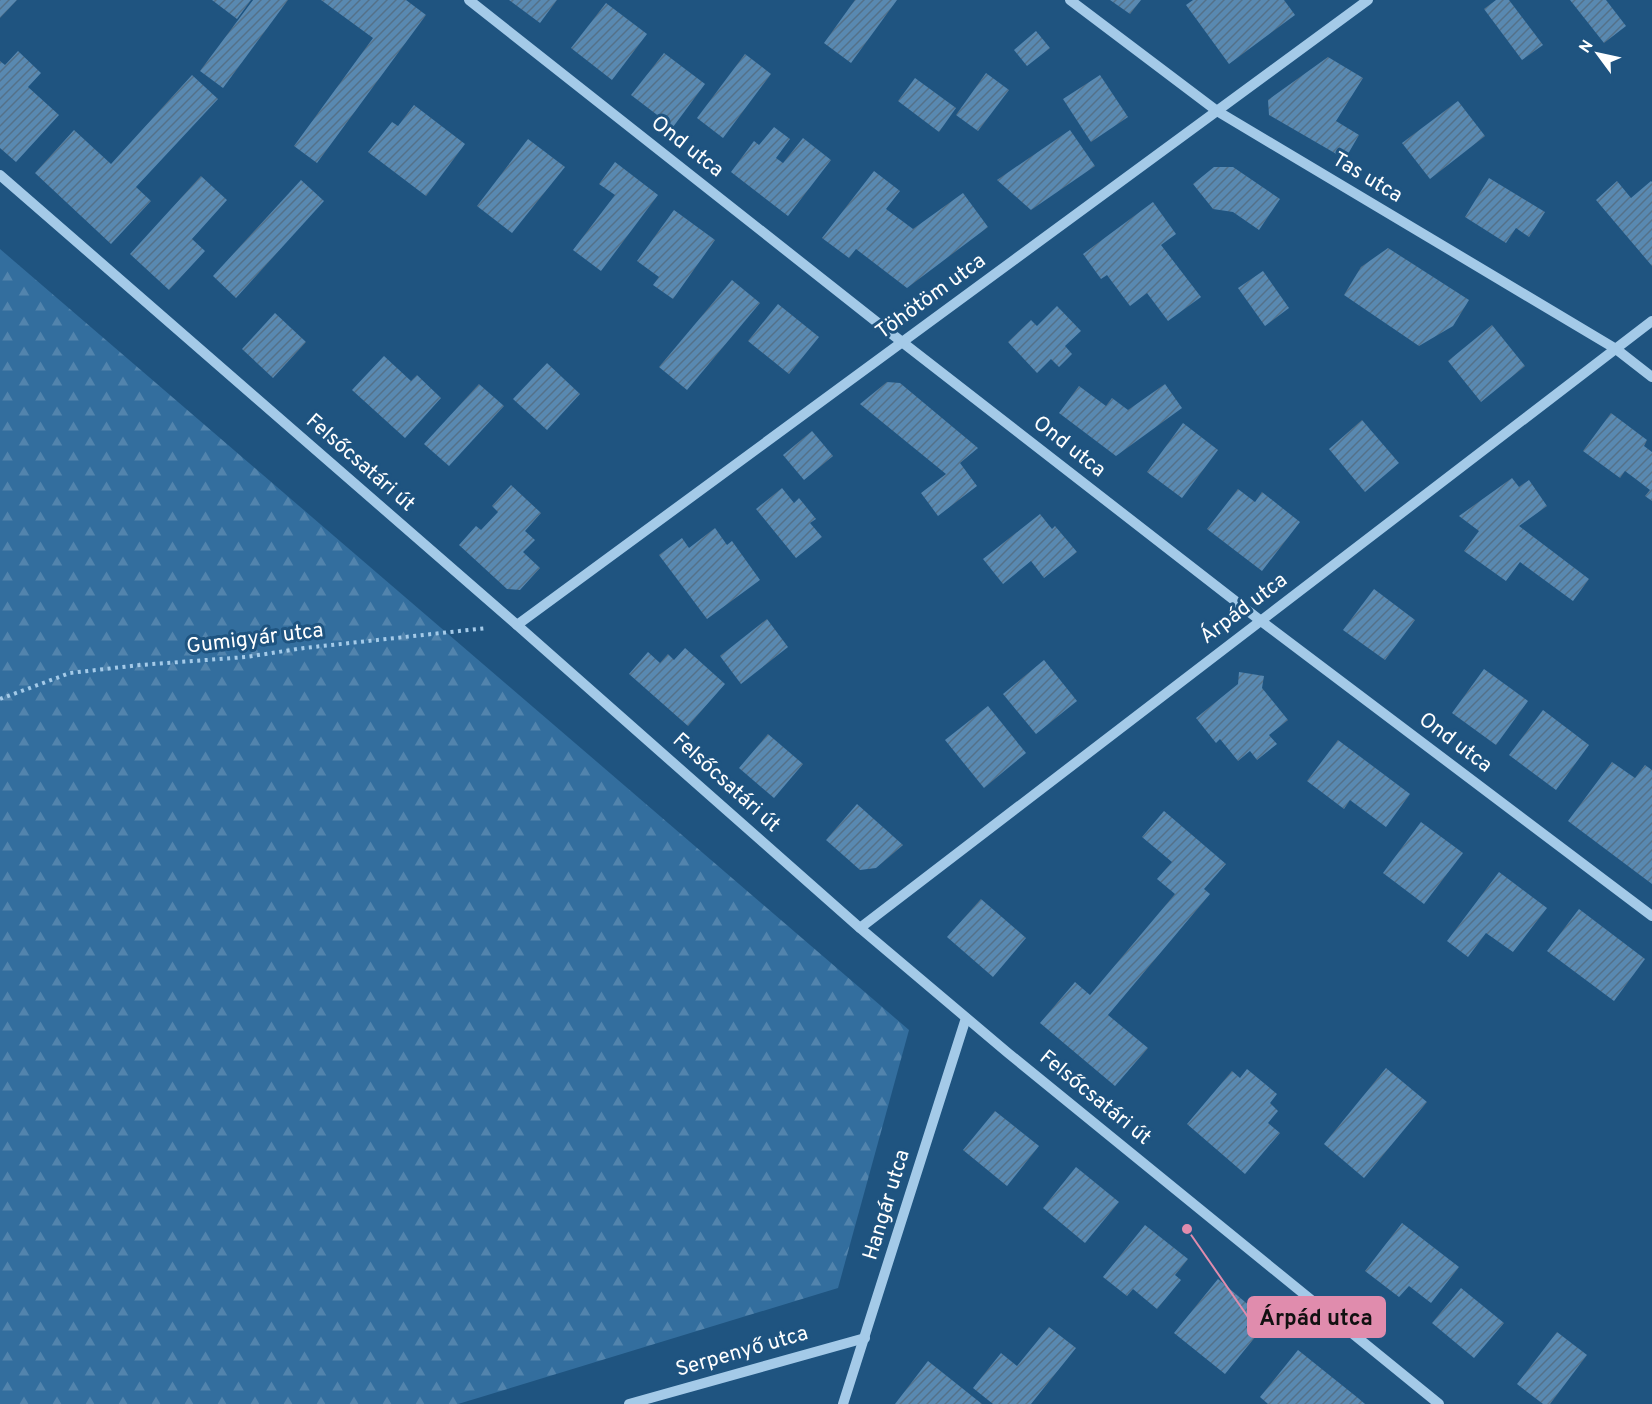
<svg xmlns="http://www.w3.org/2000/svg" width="1652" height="1404" font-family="Overpass,sans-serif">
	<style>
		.forest { fill: url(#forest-firs) }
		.building { fill: url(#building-hatch) }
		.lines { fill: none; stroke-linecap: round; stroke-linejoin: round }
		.path { stroke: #a4cae8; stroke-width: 4; stroke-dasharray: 3 4.5; stroke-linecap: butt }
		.minor { stroke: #a4cae8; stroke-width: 10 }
		.labels { text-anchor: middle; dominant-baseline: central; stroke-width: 6; stroke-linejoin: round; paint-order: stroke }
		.street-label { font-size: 21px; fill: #fff; stroke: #1f5480 }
		.leader { fill: none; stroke: #e08cad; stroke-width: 2 }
		.callout-dot { fill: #e08cad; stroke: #1f5480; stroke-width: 2 }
		.callout { fill: #e08cad; stroke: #e08cad; stroke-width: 2 }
		.callout-label { font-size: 22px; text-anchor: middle; font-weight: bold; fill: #111 }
	</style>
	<defs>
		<pattern id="forest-firs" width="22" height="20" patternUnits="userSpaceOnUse" patternTransform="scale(1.5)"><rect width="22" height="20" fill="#336e9e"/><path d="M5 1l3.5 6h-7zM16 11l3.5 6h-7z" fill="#5284ad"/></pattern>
		<pattern id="building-hatch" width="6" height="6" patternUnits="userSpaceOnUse" patternTransform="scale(1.5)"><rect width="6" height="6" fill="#5989b1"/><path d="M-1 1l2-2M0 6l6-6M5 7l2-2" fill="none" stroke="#547189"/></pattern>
	</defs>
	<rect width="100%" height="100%" fill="#1f5480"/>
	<polygon class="forest" points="0,249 909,1030 838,1288 458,1404 0,1404"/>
	<g class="building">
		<polygon points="0,0 17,0 0,18"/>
		<polygon points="212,0 251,0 237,19"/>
		<polygon points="253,0 288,0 223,88 200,71"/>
		<polygon points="321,0 406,0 426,15 317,163 294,146 373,38"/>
		<polygon points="509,0 557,0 540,23"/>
		<polygon points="855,0 897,0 851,63 824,43"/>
		<polygon points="1110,0 1141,0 1130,14"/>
		<polygon points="1193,0 1284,0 1295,15 1229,64 1186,5"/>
		<polygon points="1496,0 1509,0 1543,45 1522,60 1484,9"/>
		<polygon points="1570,0 1606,0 1626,26 1604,43"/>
		<polygon points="606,3 647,34 612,80 571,48"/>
		<polygon points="1036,31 1050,48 1027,66 1014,50"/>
		<polygon points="18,51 41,73 28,87 59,115 16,162 0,148 0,61 5,65"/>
		<polygon points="664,53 705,84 673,127 631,95"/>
		<polygon points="745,54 771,74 723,138 697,118"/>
		<polygon points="1328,57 1363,78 1336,121 1359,135 1345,159 1269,115 1268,100"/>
		<polygon points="986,73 1009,90 978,131 956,115"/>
		<polygon points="192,75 218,99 136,187 151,201 111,244 35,173 74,130 111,164"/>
		<polygon points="1100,75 1128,117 1091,142 1063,99"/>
		<polygon points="915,78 956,108 939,132 898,101"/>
		<polygon points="1458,101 1485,136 1430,179 1402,143"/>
		<polygon points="414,105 465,144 426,196 368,152 392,122 398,126"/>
		<polygon points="774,127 790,139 776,158 783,163 803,138 831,160 788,216 731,172 754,141 759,145"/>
		<polygon points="1070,130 1095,166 1031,210 997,180"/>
		<polygon points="528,139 565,167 512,233 477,206"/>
		<polygon points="615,162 658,195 601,271 573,250 615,195 599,184"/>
		<polygon points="1214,167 1233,167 1280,199 1259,230 1233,212 1213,209 1193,184"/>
		<polygon points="874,171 900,191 886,209 913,229 963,193 988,227 907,288 856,249 849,258 822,238"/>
		<polygon points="201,176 227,200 192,239 205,251 169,290 130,254"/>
		<polygon points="1489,178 1545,212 1529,237 1516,228 1506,243 1465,217"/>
		<polygon points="301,180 324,201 236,298 213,276"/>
		<polygon points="1617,181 1631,198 1651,181 1652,182 1652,266 1596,200"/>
		<polygon points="1153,202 1176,234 1161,245 1201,297 1168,321 1147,293 1130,306 1107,275 1101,279 1083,254"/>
		<polygon points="674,210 715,240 673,299 653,285 659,277 637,261"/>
		<polygon points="1388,248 1469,300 1453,326 1419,346 1344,295 1361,267"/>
		<polygon points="1263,271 1289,308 1265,326 1238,288"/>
		<polygon points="732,280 760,303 687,390 659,367"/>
		<polygon points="778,304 819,337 789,374 748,341"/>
		<polygon points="1057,306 1081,331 1065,346 1072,354 1059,367 1051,359 1037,373 1008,342 1031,320 1037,326"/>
		<polygon points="275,313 306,342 273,378 242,349"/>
		<polygon points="1492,325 1525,366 1481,402 1448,361"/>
		<polygon points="384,356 411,381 417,375 441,398 405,438 352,390"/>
		<polygon points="547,363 580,394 547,430 513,399"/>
		<polygon points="887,382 900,383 978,448 960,463 977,486 938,516 921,493 946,474 860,404"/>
		<polygon points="479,384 504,406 449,466 424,444"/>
		<polygon points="1165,384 1182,408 1116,456 1059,413 1079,386 1106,406 1112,398 1128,410"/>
		<polygon points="1611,413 1647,440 1644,446 1652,452 1652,501 1645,496 1650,490 1637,480 1625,471 1620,478 1583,451"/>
		<polygon points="1362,420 1399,463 1365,492 1329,449"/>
		<polygon points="1183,423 1218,450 1182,498 1147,472"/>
		<polygon points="812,431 833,456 804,480 783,455"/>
		<polygon points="1512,478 1519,487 1529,480 1547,506 1519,526 1589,579 1573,601 1520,562 1506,581 1464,551 1479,531 1459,516"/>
		<polygon points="511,485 541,513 525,531 535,540 523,552 540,568 520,590 507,589 459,545 476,526 481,530 498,512 492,506"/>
		<polygon points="782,488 794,503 799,498 816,519 810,523 822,537 796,558 756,509"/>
		<polygon points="1238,489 1255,502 1262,492 1300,522 1262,571 1207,529"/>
		<polygon points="1040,514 1052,529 1055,526 1077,552 1044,578 1031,561 1003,584 983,559"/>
		<polygon points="715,528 727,545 732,541 760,580 707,619 659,555 682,538 689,548"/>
		<polygon points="1374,589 1415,620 1385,660 1343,630"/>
		<polygon points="767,619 788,647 741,684 720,656"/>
		<polygon points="685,648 725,684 688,726 629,674 648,652 660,663 668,654 674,660"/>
		<polygon points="1044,660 1077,701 1036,734 1003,694"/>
		<polygon points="1484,669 1528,701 1496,745 1452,713"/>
		<polygon points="1239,672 1264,676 1262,688 1288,720 1269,735 1277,744 1257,760 1250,751 1238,761 1220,739 1216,743 1196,718 1238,684"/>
		<polygon points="988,706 1026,753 984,788 945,740"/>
		<polygon points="1543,710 1589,745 1556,790 1509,755"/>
		<polygon points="768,734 803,764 774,798 739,768"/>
		<polygon points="1338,740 1410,794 1386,827 1350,800 1344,809 1307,781"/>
		<polygon points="1612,762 1635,778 1645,765 1652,770 1652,884 1568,821"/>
		<polygon points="857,804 903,845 876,868 860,870 826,840"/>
		<polygon points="1164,811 1226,864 1204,889 1210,894 1108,1015 1148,1048 1115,1086 1040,1023 1075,982 1090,995 1175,894 1157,879 1172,862 1142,837"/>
		<polygon points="1421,822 1463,853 1424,904 1383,873"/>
		<polygon points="1499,872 1547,908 1513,952 1486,933 1468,957 1447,941"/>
		<polygon points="981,899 1026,938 993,977 947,937"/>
		<polygon points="1579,909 1645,959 1614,1001 1547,951"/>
		<polygon points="1386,1068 1427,1102 1364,1178 1324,1144"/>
		<polygon points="1247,1069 1277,1094 1270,1103 1278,1111 1268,1123 1280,1133 1245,1174 1187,1124 1232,1071 1240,1078"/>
		<polygon points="995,1111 1039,1146 1007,1186 963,1150"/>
		<polygon points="1076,1167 1119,1202 1085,1243 1043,1208"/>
		<polygon points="1402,1223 1459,1267 1431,1303 1409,1286 1399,1297 1365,1271"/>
		<polygon points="1145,1225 1188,1259 1175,1275 1181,1280 1157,1309 1133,1289 1127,1296 1103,1277"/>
		<polygon points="1218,1279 1258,1313 1246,1327 1256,1336 1225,1374 1174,1333"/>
		<polygon points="1461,1288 1504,1323 1474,1358 1432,1323"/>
		<polygon points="1049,1327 1076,1348 1031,1404 993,1404 973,1388 1001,1353 1017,1366"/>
		<polygon points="1557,1332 1587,1355 1550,1404 1543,1404 1517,1384"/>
		<polygon points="1298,1350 1358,1398 1365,1404 1268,1404 1260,1397"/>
		<polygon points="928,1361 982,1404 895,1404"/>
	</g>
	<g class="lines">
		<polyline class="path" points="0,699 70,673 140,665 246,657 304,648 487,628"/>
		<g class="minor">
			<polyline points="469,0 902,342 1261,621 1652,916"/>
			<polyline points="1070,0 1217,111 1616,349 1652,377"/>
			<polyline points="0,175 517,625 860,928 1008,1053 1439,1404"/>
			<polyline points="517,625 1368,0"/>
			<polyline points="860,928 1652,321"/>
			<polyline points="629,1404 865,1338"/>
			<polyline points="843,1404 966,1018"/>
		</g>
	</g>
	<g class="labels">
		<g class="street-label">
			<text transform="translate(687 147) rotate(38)">Ond utca</text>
			<text transform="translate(1367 178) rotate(31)">Tas utca</text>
			<text transform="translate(931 297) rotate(-36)">Töhötöm utca</text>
			<text transform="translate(1069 447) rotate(38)">Ond utca</text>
			<text transform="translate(360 463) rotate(41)">Felsőcsatári út</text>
			<text transform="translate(1244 609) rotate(-37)">Árpád utca</text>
			<text transform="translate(255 639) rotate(-7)">Gumigyár utca</text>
			<text transform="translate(1455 743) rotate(37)">Ond utca</text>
			<text transform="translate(726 783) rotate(42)">Felsőcsatári út</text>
			<text transform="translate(1095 1098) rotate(39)">Felsőcsatári út</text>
			<text transform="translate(887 1205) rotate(-73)">Hangár utca</text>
			<text transform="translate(742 1352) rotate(-16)">Serpenyő utca</text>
		</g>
	</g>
	<path class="leader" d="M1187 1229L1248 1317"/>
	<circle class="callout-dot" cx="1187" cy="1229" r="6"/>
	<rect class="callout" x="1248" y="1297" width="137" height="40" rx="6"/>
	<g class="callout-label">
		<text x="1316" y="1325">Árpád utca</text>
	</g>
	<g transform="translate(1598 54) rotate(303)" stroke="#1f5480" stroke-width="4.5" paint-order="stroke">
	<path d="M0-4.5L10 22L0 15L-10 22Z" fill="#ffffff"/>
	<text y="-9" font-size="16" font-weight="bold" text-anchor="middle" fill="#ffffff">N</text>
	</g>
</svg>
